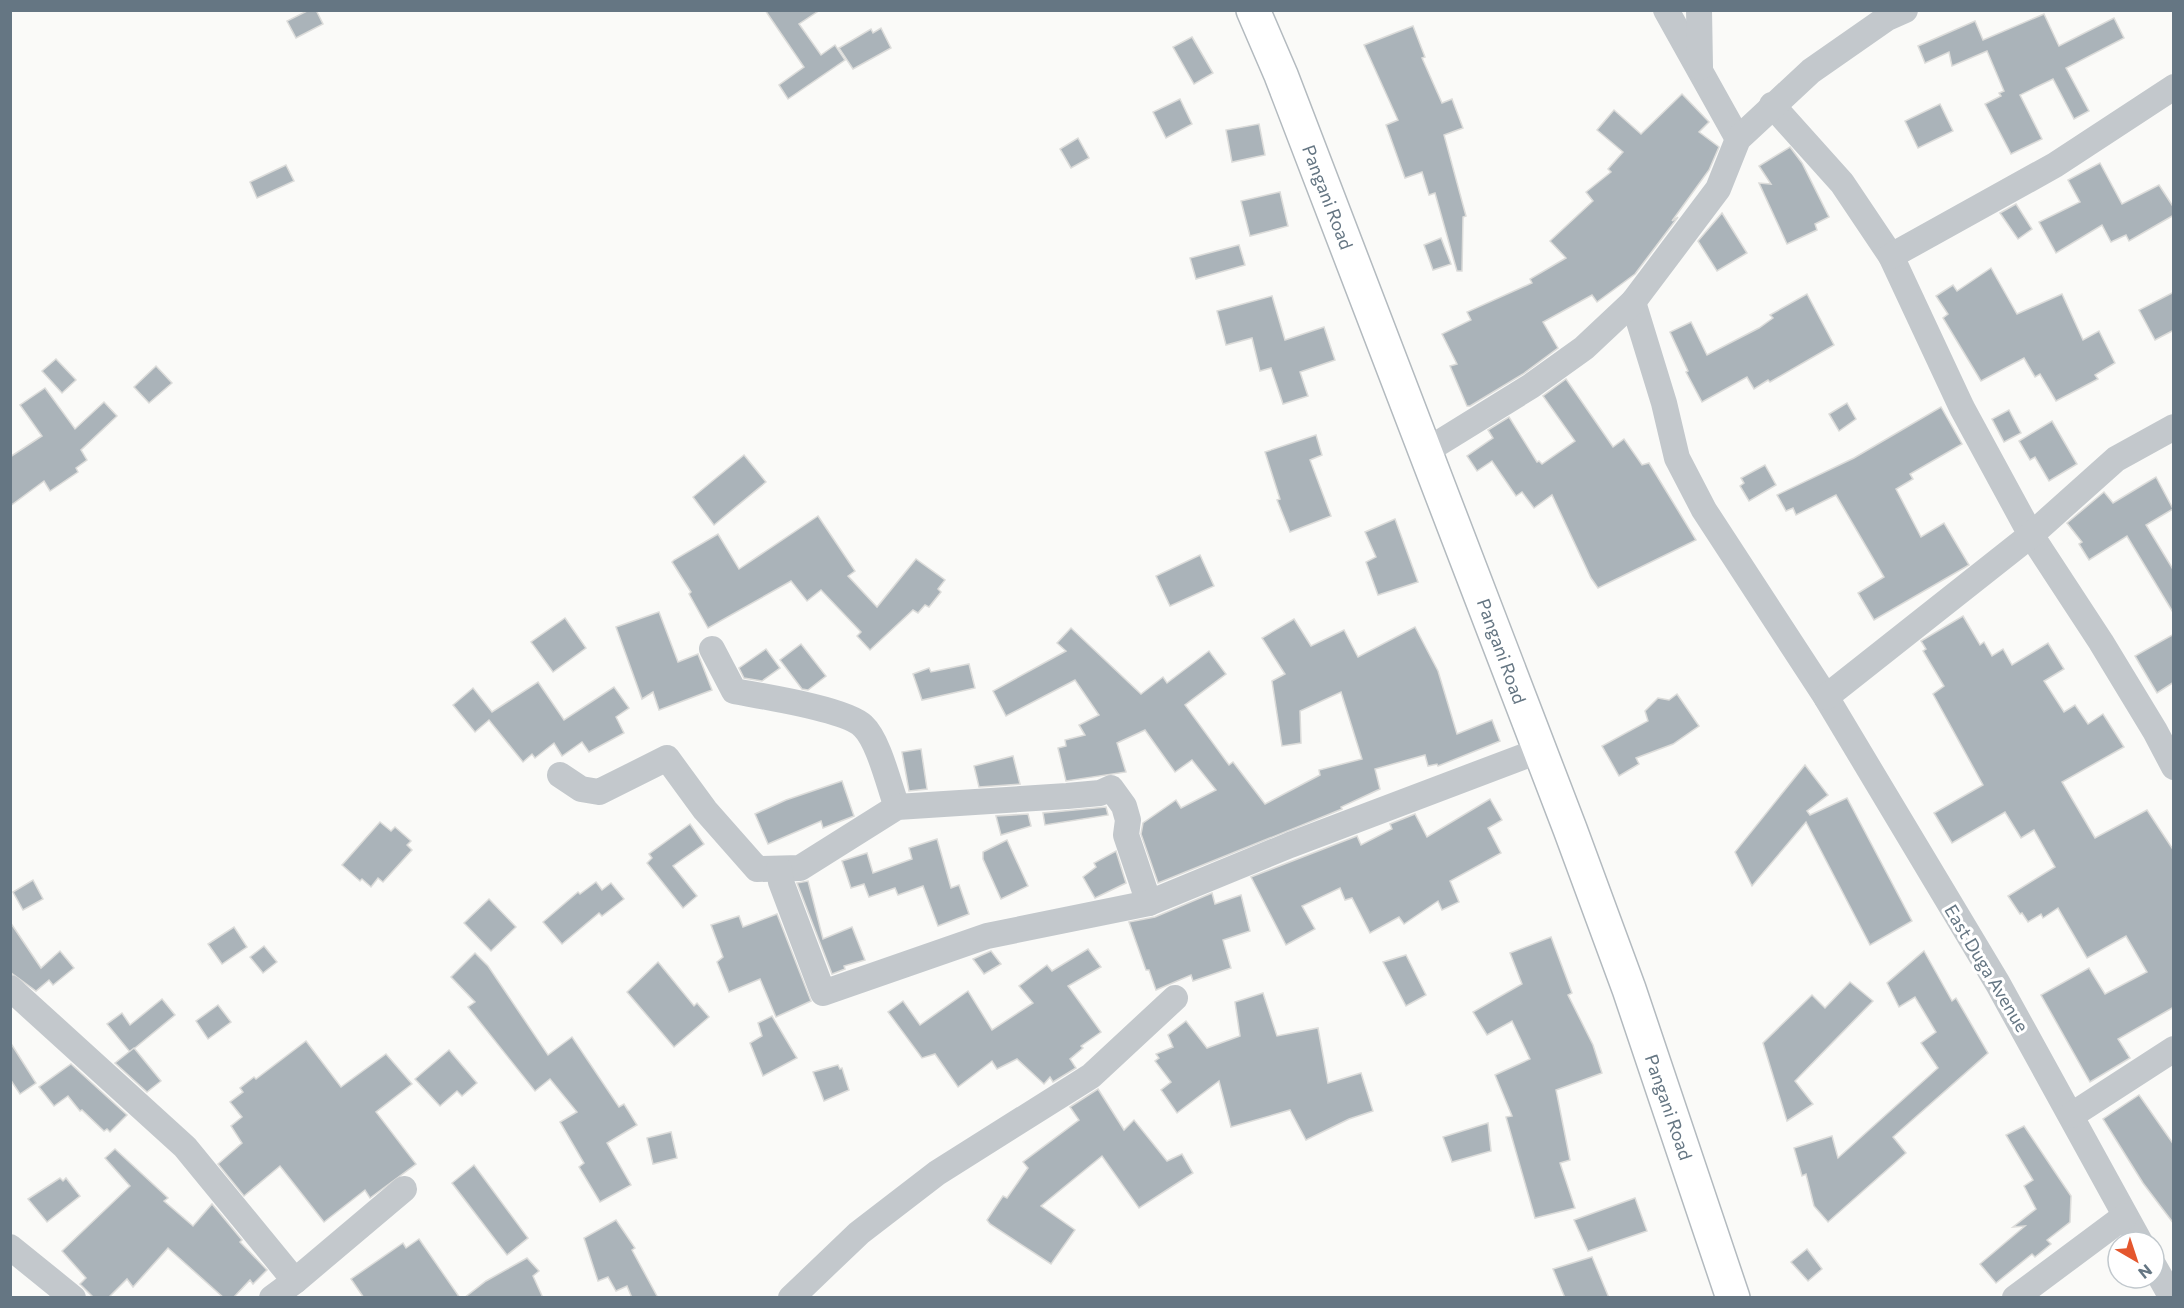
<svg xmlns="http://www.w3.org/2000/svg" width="2184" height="1308" font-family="Commissioner,sans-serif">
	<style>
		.building { fill: #aab3b9; stroke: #dcdcda; stroke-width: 1.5 }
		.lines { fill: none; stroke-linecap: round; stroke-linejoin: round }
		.secondary-casing { stroke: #b3babf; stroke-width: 36 }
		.minor { stroke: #c3c8cc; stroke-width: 26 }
		.secondary { stroke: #fff; stroke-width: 33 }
		.labels { text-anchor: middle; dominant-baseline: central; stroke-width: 6; stroke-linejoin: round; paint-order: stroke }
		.street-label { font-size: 18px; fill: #657683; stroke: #fff }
	</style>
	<rect width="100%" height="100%" fill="#fafaf8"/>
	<g class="building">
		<polygon points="309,10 316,10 323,24 296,38 287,21"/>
		<polygon points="765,10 820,10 799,24 821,55 835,45 845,60 788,99 779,85 804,67"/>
		<polygon points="2044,14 2059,46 2114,18 2124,38 2066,68 2089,111 2074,119 2053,79 2020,95 2042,139 2011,154 1985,104 2001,96 1999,93 2004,91 1987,51 1952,66 1949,52 1925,63 1918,46 1975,21 1983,40"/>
		<polygon points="1413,26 1425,57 1422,58 1442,103 1452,99 1463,128 1444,135 1466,216 1463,217 1462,271 1457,271 1435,193 1429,195 1422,172 1405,178 1386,125 1398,120 1364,45"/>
		<polygon points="881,28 891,48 853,69 839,48 871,29 873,33"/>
		<polygon points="1192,37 1213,73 1194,84 1173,47"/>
		<polygon points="1682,94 1709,122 1699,132 1719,147 1709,170 1672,221 1678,217 1675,221 1635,274 1597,302 1592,295 1543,322 1558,348 1523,374 1470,406 1467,406 1450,366 1457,364 1442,334 1471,320 1467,312 1532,283 1530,279 1566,258 1550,241 1593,201 1586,192 1611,172 1608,169 1623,152 1597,130 1614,110 1641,134"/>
		<polygon points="1180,99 1192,124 1166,138 1153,112"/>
		<polygon points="1940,104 1953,131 1918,148 1905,121"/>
		<polygon points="1259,124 1265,155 1232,162 1226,130"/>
		<polygon points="1078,138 1089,158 1071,168 1060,149"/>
		<polygon points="1790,147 1802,163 1829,217 1815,224 1817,230 1787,244 1759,183 1771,184 1759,166"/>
		<polygon points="2100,163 2122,204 2159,185 2174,208 2174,215 2129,241 2126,235 2111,242 2102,225 2056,253 2039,222 2080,202 2068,180"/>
		<polygon points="286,165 294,181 257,198 250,182"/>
		<polygon points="1280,192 1288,226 1250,236 1241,201"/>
		<polygon points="2016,204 2032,229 2018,239 2000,213"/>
		<polygon points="1722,213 1747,253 1717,271 1698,241"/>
		<polygon points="1441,238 1451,264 1433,270 1424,245"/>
		<polygon points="1239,245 1245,265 1196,279 1190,258"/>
		<polygon points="1991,268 2017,314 2062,294 2083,340 2099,331 2115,363 2095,375 2098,379 2056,401 2040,374 2035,377 2024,358 1981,381 1943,318 1948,314 1936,296 1953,285 1957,291"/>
		<polygon points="2174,292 2174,330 2155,340 2139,310"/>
		<polygon points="1807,294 1834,345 1770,382 1768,380 1754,389 1747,377 1702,402 1686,372 1688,371 1670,332 1691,322 1707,355 1759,328 1773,318 1770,315"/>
		<polygon points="1272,296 1285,340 1324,327 1335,360 1300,372 1308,396 1283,404 1271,368 1260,371 1252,338 1226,345 1217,311"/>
		<polygon points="56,359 76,380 62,393 42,371"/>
		<polygon points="156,366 172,383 149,403 134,387"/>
		<polygon points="1566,379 1613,447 1624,439 1642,465 1649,463 1696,540 1598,588 1591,578 1552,495 1534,508 1522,492 1516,496 1492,461 1477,471 1467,456 1493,438 1488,430 1509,417 1537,462 1539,461 1542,464 1575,441 1543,396"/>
		<polygon points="45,388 75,429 104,402 117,416 81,450 87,460 76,468 78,472 50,491 44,481 10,506 10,457 42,436 20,405"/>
		<polygon points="1847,403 1856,419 1839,431 1829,414"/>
		<polygon points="1941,407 1962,444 1910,474 1913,479 1896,489 1921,537 1944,523 1969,565 1874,620 1858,593 1884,577 1836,495 1796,515 1793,508 1786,511 1777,495 1854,458"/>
		<polygon points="2009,410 2021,433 2004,442 1992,419"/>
		<polygon points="2052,421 2077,464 2049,481 2035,457 2030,460 2019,441"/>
		<polygon points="1316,435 1322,455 1310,460 1331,516 1290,532 1277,500 1280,499 1265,452"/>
		<polygon points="744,455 766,482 714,525 693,497"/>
		<polygon points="1765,465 1776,485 1749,501 1740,486 1744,483 1741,478"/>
		<polygon points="2156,477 2173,509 2146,525 2174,571 2174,614 2127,536 2089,560 2079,544 2082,542 2067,523 2104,492 2113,503"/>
		<polygon points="818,516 855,571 848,576 877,607 916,559 945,580 938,589 941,592 929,607 925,605 918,613 913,610 870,650 857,636 861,632 821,590 807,601 791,581 708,628 689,594 691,592 672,562 674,560 718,534 739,569"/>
		<polygon points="1395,519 1418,582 1378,595 1366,562 1376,557 1365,532"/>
		<polygon points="1200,555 1214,586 1170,606 1156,576"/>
		<polygon points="659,612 678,662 698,654 712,690 659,710 653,692 642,699 616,627"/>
		<polygon points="1963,616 1980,645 1984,642 1992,656 2003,649 2012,665 2048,643 2064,669 2044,681 2064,712 2075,705 2088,724 2103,714 2124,747 2062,782 2095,838 2147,810 2174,851 2174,1007 2118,1039 2130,1058 2090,1082 2041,995 2089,968 2105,994 2147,972 2126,936 2087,958 2058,908 2043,918 2041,914 2028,922 2022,913 2020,914 2008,896 2055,867 2034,830 2021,838 2005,812 1952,843 1934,813 1983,785 1933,694 1944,686 1923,651 1926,649 1921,641"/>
		<polygon points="565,618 586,648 553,672 531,642"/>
		<polygon points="1294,619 1311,646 1344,630 1358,657 1415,627 1438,671 1457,734 1492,720 1500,741 1438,766 1437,764 1428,766 1425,755 1375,769 1380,789 1341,807 1342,809 1158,883 1141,834 1143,823 1176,800 1181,808 1216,790 1192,760 1175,772 1145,730 1117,743 1126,772 1066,781 1058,748 1066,746 1065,740 1085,735 1079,725 1099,715 1075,680 1006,716 993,691 1066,651 1057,643 1071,628 1141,694 1163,677 1167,683 1209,651 1226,674 1185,705 1229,765 1233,762 1265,804 1320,775 1319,770 1362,759 1341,692 1300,711 1301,743 1282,746 1272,681 1285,674 1262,638"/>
		<polygon points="2174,634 2174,682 2157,693 2135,656"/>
		<polygon points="801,644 826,676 808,690 802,689 780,660"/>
		<polygon points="766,649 780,668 762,681 744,678 739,668"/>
		<polygon points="969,664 975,688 922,700 913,674 929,668 931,672"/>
		<polygon points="538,682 564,720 614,687 629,708 616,717 624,733 589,752 582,742 562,756 554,743 535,758 532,754 523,762 489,720 475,732 453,705 473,688 492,712"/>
		<polygon points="1677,694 1699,726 1673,744 1636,758 1639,764 1619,776 1602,746 1648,721 1645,711 1658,698 1669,700"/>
		<polygon points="921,749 927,789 909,791 902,752"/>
		<polygon points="1013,756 1020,784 979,787 974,766"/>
		<polygon points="1805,765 1828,795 1807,811 1810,815 1847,798 1912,921 1870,945 1806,822 1752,886 1735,852"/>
		<polygon points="842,781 854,816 823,828 821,821 768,844 755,814 786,800"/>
		<polygon points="1490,799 1502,820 1488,828 1501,853 1450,881 1459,902 1442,910 1438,901 1404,924 1399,917 1370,933 1352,898 1345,900 1340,888 1302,906 1315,929 1286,945 1251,877 1357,836 1361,845 1392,829 1390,824 1415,814 1427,837"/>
		<polygon points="1106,807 1108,815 1045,825 1043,813"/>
		<polygon points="1028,814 1031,826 1001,835 996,816"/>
		<polygon points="380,822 391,831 395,827 411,841 407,845 412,850 383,882 378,878 371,887 362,879 360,881 342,865"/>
		<polygon points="690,824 704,844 673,866 697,896 683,908 647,863 652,858 649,854"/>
		<polygon points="937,839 951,888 959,885 969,914 938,926 923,886 898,895 895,888 869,897 864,884 851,888 842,861 867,853 873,873 912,859 909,848"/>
		<polygon points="1007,840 1028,886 1001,899 983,859 983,852"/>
		<polygon points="1116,851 1126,883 1095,898 1083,877 1096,867 1094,863"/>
		<polygon points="33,880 43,899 23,910 13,892"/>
		<polygon points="808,881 823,939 852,927 865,960 844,966 845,969 832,974 797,883"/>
		<polygon points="596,882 602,890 611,883 624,899 602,916 599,913 562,944 543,922 578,892 580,894"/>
		<polygon points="1212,893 1215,904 1241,895 1250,931 1223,940 1231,968 1193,981 1191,975 1156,990 1149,970 1146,970 1129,922 1155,917"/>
		<polygon points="489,899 516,927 491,951 464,923"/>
		<polygon points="777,914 811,1001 776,1017 760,979 729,992 717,962 723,957 711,925 739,916 743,927"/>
		<polygon points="10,922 41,968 60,951 74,968 53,985 49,980 36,991 10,972"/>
		<polygon points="234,927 247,947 222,964 208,944"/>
		<polygon points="1551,937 1572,993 1568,995 1593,1045 1602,1073 1556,1090 1570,1160 1560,1163 1575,1208 1535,1218 1506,1117 1512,1116 1495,1075 1530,1059 1512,1021 1487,1035 1473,1012 1522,984 1510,953"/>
		<polygon points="264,946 277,962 263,973 250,957"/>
		<polygon points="1088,949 1101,967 1068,986 1101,1032 1081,1046 1083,1048 1070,1059 1076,1068 1053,1082 1050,1077 1044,1084 1017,1059 997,1069 992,1061 958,1087 935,1054 922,1058 888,1012 903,1001 920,1025 968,991 992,1030 1033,1003 1019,986 1047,965 1052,971"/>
		<polygon points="991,951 1001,964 984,974 973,959"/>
		<polygon points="1924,951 1952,1001 1956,998 1988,1053 1893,1137 1906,1153 1828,1222 1814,1206 1806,1174 1802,1176 1794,1148 1832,1136 1838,1158 1938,1068 1921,1043 1936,1032 1915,997 1899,1007 1887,983"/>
		<polygon points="475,953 488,966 548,1055 572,1037 619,1107 624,1104 637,1125 607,1143 631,1185 600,1202 579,1167 584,1163 560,1122 577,1112 550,1079 535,1091 468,1007 475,1002 451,977"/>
		<polygon points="1406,955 1426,995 1406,1006 1383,962"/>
		<polygon points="658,962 694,1006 697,1003 709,1017 674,1047 627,992"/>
		<polygon points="1850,982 1873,1001 1795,1081 1813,1104 1787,1121 1763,1043 1812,995 1825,1008"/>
		<polygon points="1263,993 1277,1036 1318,1028 1328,1083 1361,1073 1373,1111 1349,1119 1306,1140 1290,1110 1231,1127 1219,1081 1177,1113 1161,1090 1171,1082 1155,1061 1159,1058 1156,1054 1173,1047 1168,1035 1186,1021 1207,1048 1240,1036 1235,1002"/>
		<polygon points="162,999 175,1015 130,1052 107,1024 122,1013 130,1025"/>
		<polygon points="218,1005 231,1022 208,1039 196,1021"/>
		<polygon points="772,1016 797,1058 763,1076 750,1043 762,1036 758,1023"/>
		<polygon points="306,1041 341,1087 386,1054 412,1084 376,1112 416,1164 370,1198 365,1190 324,1222 280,1166 244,1196 218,1164 242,1143 231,1126 242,1117 230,1102 243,1092 240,1088 254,1077 256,1079"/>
		<polygon points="10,1042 36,1083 20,1094 10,1079"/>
		<polygon points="134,1048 161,1081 147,1092 115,1063"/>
		<polygon points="449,1050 477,1083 462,1096 457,1091 440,1106 415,1079"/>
		<polygon points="71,1064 127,1115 110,1132 107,1129 104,1131 82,1110 80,1111 68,1096 54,1106 39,1087"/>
		<polygon points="838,1065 840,1069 842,1068 849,1090 824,1101 813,1072"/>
		<polygon points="1098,1089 1124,1130 1134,1120 1167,1161 1182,1154 1193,1173 1139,1208 1102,1156 1041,1206 1075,1230 1051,1264 990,1224 987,1220 1003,1196 1007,1198 1028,1168 1023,1162 1079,1120 1070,1107"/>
		<polygon points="2139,1095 2174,1145 2174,1224 2143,1183 2103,1119"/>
		<polygon points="1488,1123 1491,1151 1452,1162 1443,1137"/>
		<polygon points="2024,1126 2071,1196 2070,1222 2047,1240 2051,1244 2035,1257 2032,1254 1996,1283 1980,1264 2025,1226 2013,1227 2036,1209 2024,1186 2033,1180 2006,1135"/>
		<polygon points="671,1132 677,1158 653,1164 647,1138"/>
		<polygon points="115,1149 168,1198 164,1201 193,1226 212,1204 242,1240 240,1242 267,1270 253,1284 250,1280 233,1298 224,1298 168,1248 133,1287 127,1279 108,1298 94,1298 80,1284 86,1278 62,1251 130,1186 105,1158"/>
		<polygon points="474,1165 528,1238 507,1255 452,1183"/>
		<polygon points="60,1178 63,1181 66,1178 80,1196 47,1222 28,1199"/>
		<polygon points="1635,1198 1647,1231 1588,1251 1574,1220"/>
		<polygon points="616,1220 635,1248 632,1250 658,1298 632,1298 627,1286 616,1291 608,1277 598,1281 584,1238"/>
		<polygon points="419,1239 460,1298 364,1298 351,1279 403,1243 406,1248"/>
		<polygon points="1807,1249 1822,1269 1808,1281 1791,1262"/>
		<polygon points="1592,1257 1609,1298 1565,1298 1553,1269"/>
		<polygon points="527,1258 539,1271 533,1276 543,1298 464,1298 486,1281"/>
	</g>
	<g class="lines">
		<g class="secondary-casing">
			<polyline id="secondary" points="1253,10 1281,75 1570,829 1629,989 1733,1298"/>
		</g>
		<g class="minor">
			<polyline points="1666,10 1738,139"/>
			<polyline points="1699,10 1700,67"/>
			<polyline points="1772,105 1842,183 1891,256 1962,408 2031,535 2101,642 2155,731 2174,767"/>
			<polyline points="1891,256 2055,165 2174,87"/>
			<polyline points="1633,302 1664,403 1677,458 1704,510 1826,697 1998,984 2140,1242"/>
			<polyline points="1426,451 1531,386 1584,348 1633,302 1718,189 1738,139 1811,71 1887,18 1905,10"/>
			<path d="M712 649 734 691C760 696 846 709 863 726 879 741 889 786 897 807"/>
			<polyline points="1826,697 2031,535 2116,459 2174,427"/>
			<polyline points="560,775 581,789 599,792 667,758 705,810 757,869 800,868 897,807 1067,796 1100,793 1111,788 1124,806 1128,820 1126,835 1149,903"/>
			<polyline points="779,869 781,882 823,993 987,936 1149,903 1290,845 1538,751"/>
			<polyline points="10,988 185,1147 295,1281"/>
			<polyline points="2072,1115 2174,1049"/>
			<polyline points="10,1247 73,1298"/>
			<polyline points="2154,1266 2172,1298"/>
			<polyline points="272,1298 295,1281 404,1189"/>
			<polyline points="791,1298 859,1233 937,1173 1091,1076 1175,998"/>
			<polyline points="2015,1298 2125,1216"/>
		</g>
		<use href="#secondary" class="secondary"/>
	</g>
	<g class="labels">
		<g class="street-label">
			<text transform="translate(1328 197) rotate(69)">Pangani Road</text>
			<text transform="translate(1502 651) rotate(70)">Pangani Road</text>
			<text transform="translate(1987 968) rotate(59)">East Duga Avenue</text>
			<text transform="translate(1669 1107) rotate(71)">Pangani Road</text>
		</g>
	</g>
	<rect width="2184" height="1308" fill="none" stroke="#657683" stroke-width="24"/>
	<g transform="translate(2136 1260) rotate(141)"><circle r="28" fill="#ffffff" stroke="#c1c8cd" stroke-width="1.5"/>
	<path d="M0-4.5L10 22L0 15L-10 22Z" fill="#e4572e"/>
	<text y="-9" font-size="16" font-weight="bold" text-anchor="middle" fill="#657683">N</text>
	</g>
</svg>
